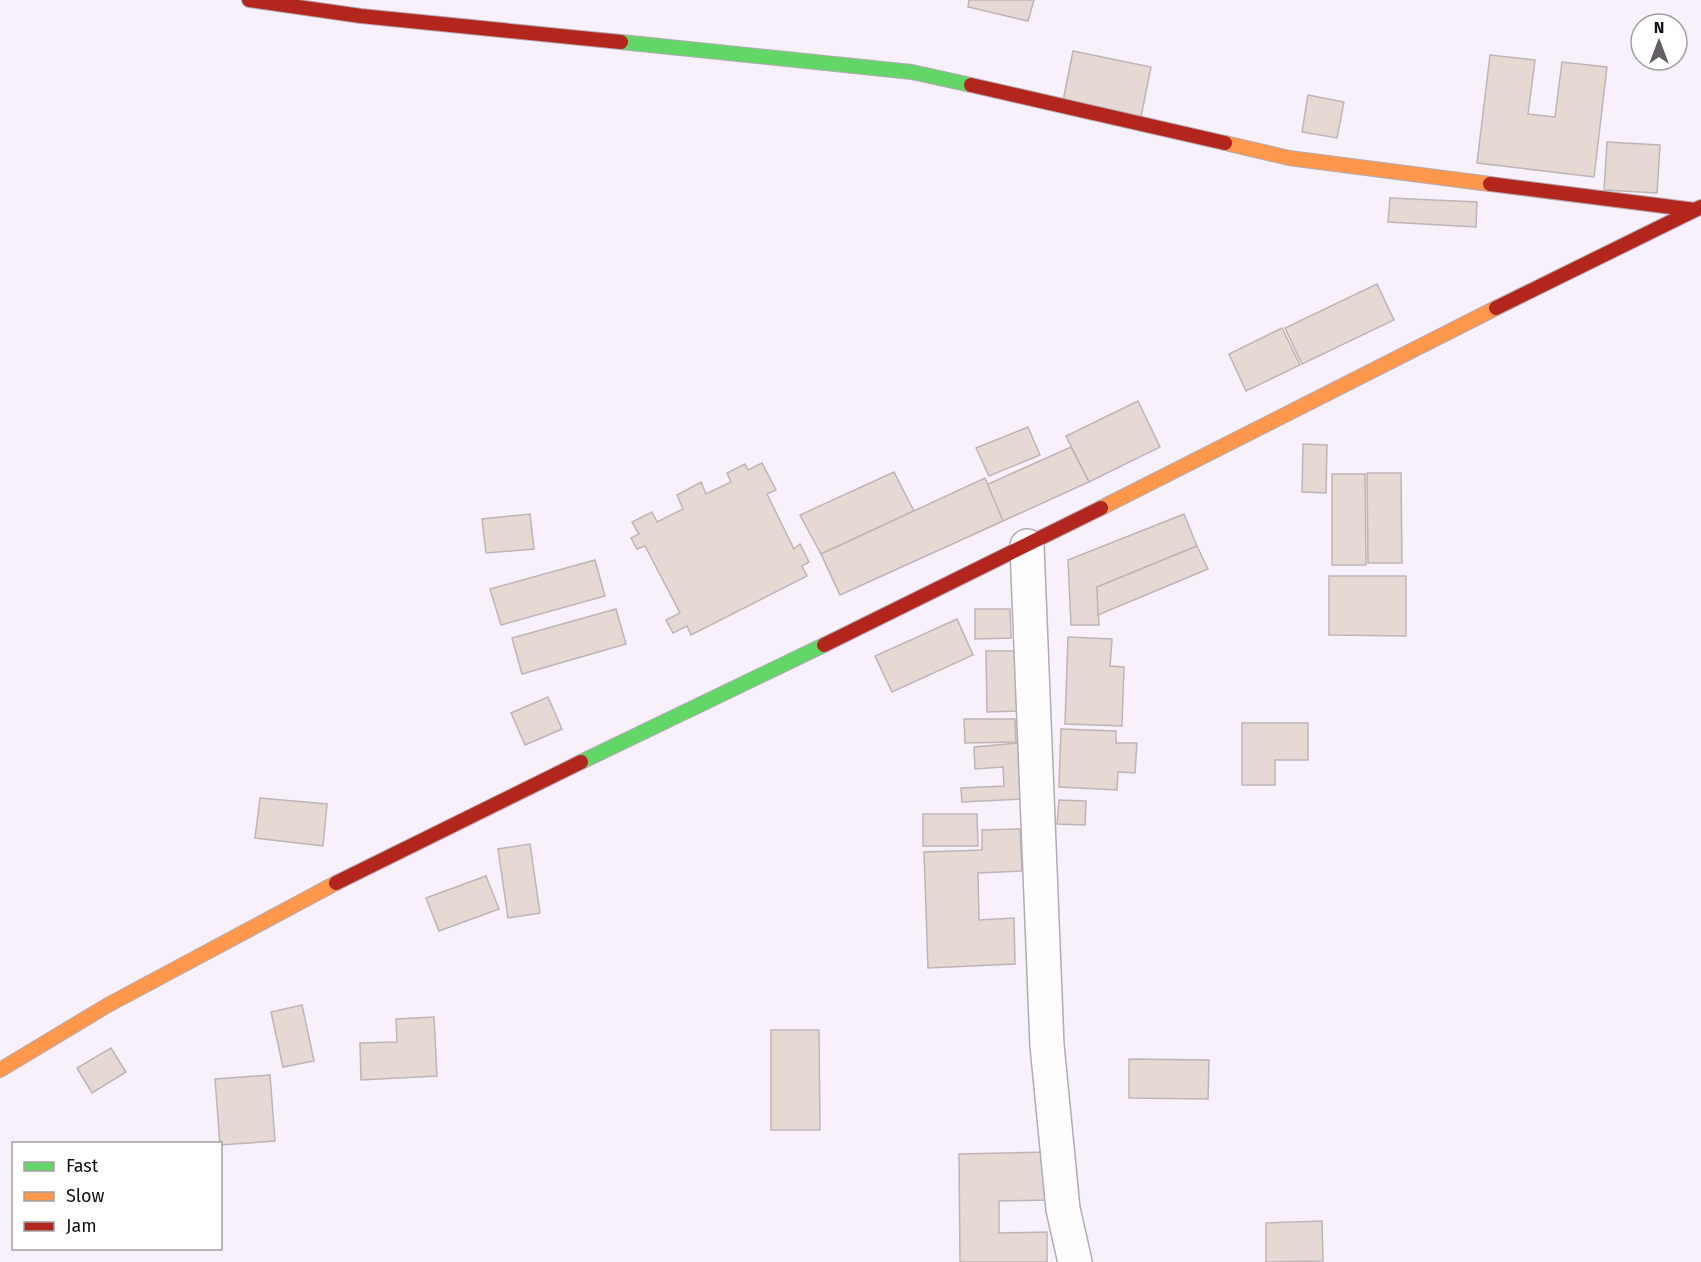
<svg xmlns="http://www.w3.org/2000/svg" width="1701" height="1262" font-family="'Fira Sans',sans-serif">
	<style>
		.building { fill: #e6d8d2; stroke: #bdb5b6; stroke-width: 1.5 }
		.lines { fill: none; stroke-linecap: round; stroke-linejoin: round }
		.street-casing { stroke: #b1abb3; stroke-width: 36 }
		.fast-casing { stroke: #b1abb3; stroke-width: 16 }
		.slow-casing { stroke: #b1abb3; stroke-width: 16 }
		.jam-casing { stroke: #b1abb3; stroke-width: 16 }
		.street { stroke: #fefdfe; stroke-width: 33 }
		.fast { stroke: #63d668; stroke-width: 14 }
		.slow { stroke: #ff974d; stroke-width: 14 }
		.jam { stroke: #b3261e; stroke-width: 14 }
	</style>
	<rect width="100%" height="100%" fill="#f8f0fa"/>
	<g class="building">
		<polygon points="969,0 1034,0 1028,21 968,7"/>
		<polygon points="1073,51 1151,67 1141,117 1063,101"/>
		<polygon points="1490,55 1535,60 1528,114 1555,117 1562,62 1607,67 1594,177 1477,163"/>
		<polygon points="1308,95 1344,102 1337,138 1302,132"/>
		<polygon points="1607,142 1660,145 1657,193 1604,190"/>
		<polygon points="1390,198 1477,202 1476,227 1388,222"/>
		<polygon points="1377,284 1394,320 1302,364 1285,328"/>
		<polygon points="1282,328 1300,365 1246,391 1229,354"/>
		<polygon points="1138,401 1160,447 1089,482 1066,436"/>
		<polygon points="1028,427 1040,455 989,476 976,448"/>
		<polygon points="1303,444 1327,445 1326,493 1302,492"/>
		<polygon points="1071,447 1089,482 1003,521 986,485"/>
		<polygon points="762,463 776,490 767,494 794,549 800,544 809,562 802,566 807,576 691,635 687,626 673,633 666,620 680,613 645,546 637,549 631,538 639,534 632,522 652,512 657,522 683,509 677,495 701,482 706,494 731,482 727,473 745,464 748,470"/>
		<polygon points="894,472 914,511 821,554 800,515"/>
		<polygon points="1367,473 1401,473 1402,563 1368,563"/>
		<polygon points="1332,474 1365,474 1366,565 1332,565"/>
		<polygon points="985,478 1003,521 840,595 821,554"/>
		<polygon points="530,514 534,549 486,553 482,519"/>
		<polygon points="1184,514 1197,546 1097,587 1099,625 1071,625 1068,560"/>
		<polygon points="1197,546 1208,569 1098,615 1097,587"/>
		<polygon points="595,560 605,596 501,625 490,589"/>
		<polygon points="1329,576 1406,576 1406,636 1329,635"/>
		<polygon points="616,609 626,644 522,674 512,638"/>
		<polygon points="975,609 1010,609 1011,638 975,639"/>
		<polygon points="957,619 973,655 892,692 875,656"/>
		<polygon points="1068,637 1112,639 1110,666 1124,667 1122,726 1065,724"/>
		<polygon points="986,651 1018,651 1018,711 987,712"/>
		<polygon points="548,697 562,729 525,745 511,713"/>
		<polygon points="964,719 1015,719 1016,742 965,743"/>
		<polygon points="1242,723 1308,723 1308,760 1275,760 1275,785 1242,785"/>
		<polygon points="1061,729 1116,731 1116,743 1137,743 1135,773 1118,772 1117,790 1059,787"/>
		<polygon points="1018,743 1021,799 962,802 961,788 1004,786 1003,767 975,769 974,747"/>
		<polygon points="260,798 327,804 323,846 255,838"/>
		<polygon points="1059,800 1086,801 1085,825 1057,824"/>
		<polygon points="923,814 977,814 978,846 923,846"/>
		<polygon points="1020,829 1022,871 978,873 979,920 1014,918 1015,964 928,968 924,852 982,850 982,830"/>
		<polygon points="530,844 540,913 508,918 498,849"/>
		<polygon points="486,876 499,909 439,931 426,898"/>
		<polygon points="302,1005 314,1061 283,1067 271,1012"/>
		<polygon points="434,1017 437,1076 361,1080 360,1043 397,1042 396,1019"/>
		<polygon points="771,1030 819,1030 820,1130 771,1130"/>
		<polygon points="111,1048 126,1072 92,1093 77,1068"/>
		<polygon points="1129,1059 1209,1060 1208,1099 1129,1098"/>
		<polygon points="270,1075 275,1141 220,1145 215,1079"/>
		<polygon points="1047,1152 1047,1200 999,1201 999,1233 1047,1232 1047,1262 960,1262 959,1154"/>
		<polygon points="1322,1221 1323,1261 1266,1262 1266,1223"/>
	</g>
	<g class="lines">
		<g class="street-casing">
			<polyline id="street" points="1027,546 1047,1045 1063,1209 1075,1262"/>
		</g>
		<g class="fast-casing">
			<g id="fast">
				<polyline points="621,42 912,72 971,85"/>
				<polyline points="581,762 824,645"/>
			</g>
		</g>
		<g class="slow-casing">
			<g id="slow">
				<polyline points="1225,143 1289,158 1490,184"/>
				<polyline points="1101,508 1496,308"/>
				<polyline points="0,1070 108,1005 336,883"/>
			</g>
		</g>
		<g class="jam-casing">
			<g id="jam">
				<polyline points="249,0 361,16 621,42"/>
				<polyline points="971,85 1225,143"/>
				<polyline points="1490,184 1695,210"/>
				<polyline points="1496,308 1701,207"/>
				<polyline points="824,645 1101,508"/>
				<polyline points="336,883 581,762"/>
			</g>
		</g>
		<use href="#street" class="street"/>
		<use href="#fast" class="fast"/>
		<use href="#slow" class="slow"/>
		<use href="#jam" class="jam"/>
	</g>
	<rect x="12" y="1142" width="210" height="108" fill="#ffffff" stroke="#a19fa2" stroke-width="1.5"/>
	<rect x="24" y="1162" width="30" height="9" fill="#63d668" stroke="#a19fa2" stroke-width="1.5"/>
	<text x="66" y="1172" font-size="18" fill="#140e16">Fast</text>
	<rect x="24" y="1192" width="30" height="9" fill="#ff974d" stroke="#a19fa2" stroke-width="1.5"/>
	<text x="66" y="1202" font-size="18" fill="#140e16">Slow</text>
	<rect x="24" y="1222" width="30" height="9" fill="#b3261e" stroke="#a19fa2" stroke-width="1.5"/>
	<text x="66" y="1232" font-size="18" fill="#140e16">Jam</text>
	<g transform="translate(1659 42)"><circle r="28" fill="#ffffff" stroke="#a19fa2" stroke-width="1.5"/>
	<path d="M0-4.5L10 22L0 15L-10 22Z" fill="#645d66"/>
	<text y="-9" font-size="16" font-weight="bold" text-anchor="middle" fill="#140e16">N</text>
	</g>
</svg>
